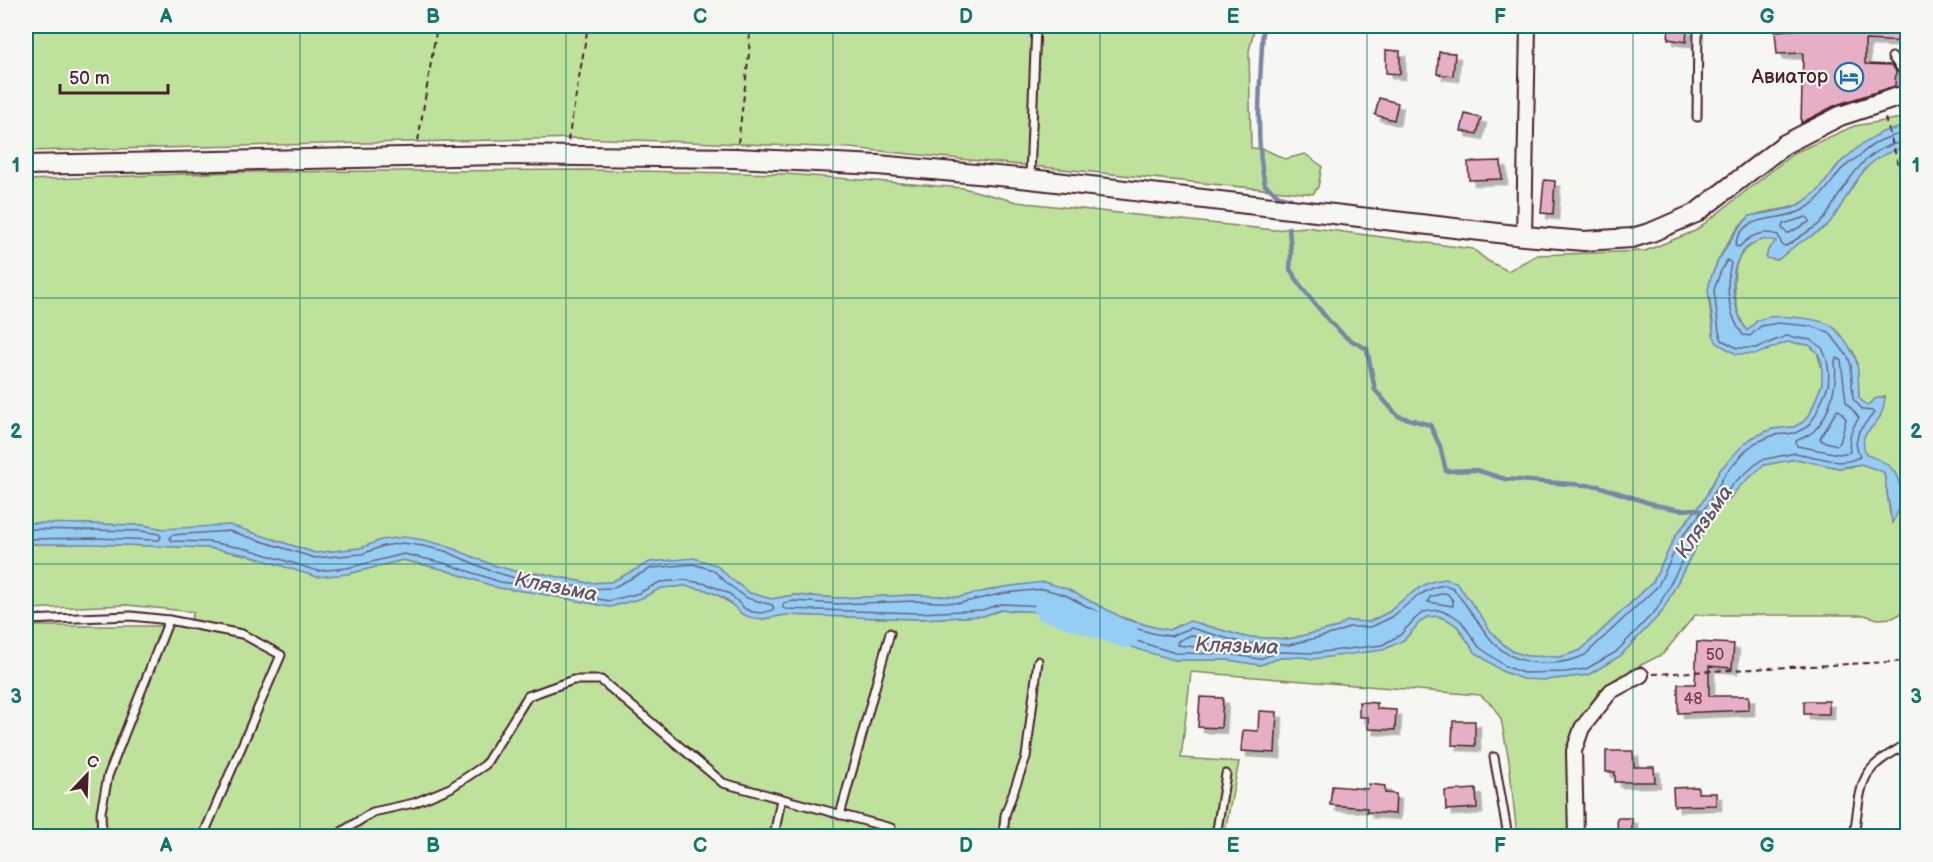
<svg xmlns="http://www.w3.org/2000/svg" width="1933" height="862" font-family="'Balsamiq Sans',sans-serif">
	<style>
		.green { fill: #bee29c; stroke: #848064; stroke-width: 1.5 }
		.water { fill: #96cdf5; stroke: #7887a4; stroke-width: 1.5 }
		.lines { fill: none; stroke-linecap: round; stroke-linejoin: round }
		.shore { stroke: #68657c; stroke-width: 1.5 }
		.stream { stroke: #7887a4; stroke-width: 4.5 }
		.river { stroke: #96cdf5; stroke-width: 26 }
		.building { fill: #e6afc6; stroke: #4a1f2b; stroke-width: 1.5; filter: url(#shadow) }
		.lane-casing { stroke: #4a1f2b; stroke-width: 11 }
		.street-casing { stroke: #4a1f2b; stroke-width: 18 }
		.secondary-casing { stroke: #4a1f2b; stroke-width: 22 }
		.path { stroke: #4a1f2b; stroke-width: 2; stroke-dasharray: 6 4.5; stroke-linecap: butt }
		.lane { stroke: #f6f6f2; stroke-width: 7 }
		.street { stroke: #f6f6f2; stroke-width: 14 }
		.secondary { stroke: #f6f6f2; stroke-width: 18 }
		.grid { fill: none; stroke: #0f766e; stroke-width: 1.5; stroke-opacity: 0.55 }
		.labels { text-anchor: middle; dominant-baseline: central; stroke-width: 4.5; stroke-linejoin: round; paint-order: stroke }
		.number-label { font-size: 16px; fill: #714352 }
		.poi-label { font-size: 20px; fill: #4a1f2b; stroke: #f6f6f2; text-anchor: end }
		.water-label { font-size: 21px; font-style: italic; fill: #615368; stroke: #f6f6f2 }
		.neatline { fill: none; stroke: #0f766e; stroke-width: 2 }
		.grid-label { font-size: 20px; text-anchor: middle; font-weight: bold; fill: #0f766e }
	</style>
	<defs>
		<filter id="shadow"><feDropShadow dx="5.5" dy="5.5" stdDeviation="0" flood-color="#0004"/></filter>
	</defs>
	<rect width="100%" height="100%" fill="#f6f6f2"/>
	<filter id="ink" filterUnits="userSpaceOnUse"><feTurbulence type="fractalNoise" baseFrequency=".0167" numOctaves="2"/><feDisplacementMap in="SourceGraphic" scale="12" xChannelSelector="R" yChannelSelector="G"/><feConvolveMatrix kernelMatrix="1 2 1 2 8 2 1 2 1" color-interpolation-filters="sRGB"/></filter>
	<g filter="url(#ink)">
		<g class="green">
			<polygon points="26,26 1255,26 1249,51 1251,148 1264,149 1285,159 1305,154 1322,166 1318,187 1313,194 850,148 579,138 26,151"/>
			<path d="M1908 117 1907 126C1884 131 1873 136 1855 151 1849 156 1842 160 1837 166 1830 174 1825 185 1817 192 1793 213 1781 207 1754 215 1736 220 1711 270 1709 288 1707 303 1713 319 1713 334L1767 351 1776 345 1787 342 1809 345 1817 352 1823 373 1822 384 1810 414 1803 422 1794 427 1772 429 1752 438 1720 470 1703 501 1676 535 1653 582 1581 650 1561 657 1550 658 1527 656 1514 652 1496 639 1464 593 1405 598 1389 612 1369 622 1347 621 1338 627 1289 639 1245 637 1201 624 1179 625 1169 630 1157 628 1114 615 1067 589 1023 585 1004 587 960 597 915 595 838 598 794 595 771 599 750 593 732 580 716 565 629 573 611 582 588 583 544 574 517 572 493 565 381 540 361 548 315 553 273 539 186 528 164 529 142 525 26 523V180L236 172 404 171 586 170 786 174 963 188 1017 202 1274 230 1306 227 1473 249 1488 261 1508 271 1537 255 1645 251 1695 231 1794 153 1854 126Z"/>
			<path d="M1907 147 1908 348 1906 361 1908 362 1907 610 1893 618 1878 619 1864 615H1695L1663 654 1621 675 1600 690 1573 731 1570 749 1569 836H1517L1509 761 1501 719 1493 706 1480 695 1191 672 1181 758 1239 762 1224 836H26V626H188L194 612 127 605 26 609V544H93L209 548 348 574 403 560 442 569 499 588 531 592 610 607 641 598 661 588 685 586 706 590 716 594 734 606 763 619 785 615 919 619 983 616 1001 610 1044 612 1085 620 1096 625 1112 638 1122 643 1175 660H1229L1260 665 1280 658 1302 657 1313 659 1404 640 1419 623 1427 617 1438 616 1448 620 1457 626 1475 652 1502 671 1512 675 1545 680 1588 675 1620 656 1662 612 1707 525 1739 487 1764 465 1796 459 1839 468 1850 467 1861 464 1884 472 1890 514 1901 504 1900 493 1895 472 1866 454 1862 443 1864 433 1873 426 1885 396 1875 399 1866 406 1859 398 1857 364 1854 353 1840 335 1811 320 1779 317 1757 321 1747 331C1739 319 1737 309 1735 295 1732 266 1736 250 1765 238L1777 241 1767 258 1777 260C1784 256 1789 250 1795 245 1807 237 1821 233 1830 222 1855 189 1859 156 1907 147Z"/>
		</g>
		<path class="water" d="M1907 126V147C1859 156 1855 189 1830 222 1821 233 1807 237 1795 246 1789 250 1784 256 1777 260L1766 258 1768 250 1776 241C1753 235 1735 254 1733 277 1732 294 1737 317 1747 331 1751 328 1753 324 1757 321 1769 312 1821 318 1833 327 1838 330 1850 348 1853 353 1860 365 1858 385 1859 398L1867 406 1875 399 1885 396C1884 405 1883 413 1878 420 1867 435 1859 433 1866 454 1873 458 1882 460 1888 465 1905 479 1903 507 1892 523L1884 472 1861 464 1839 468 1796 459 1764 465 1739 487 1707 525 1662 612 1620 656 1588 675 1545 680 1522 679 1502 671 1475 652 1457 626 1448 620 1438 616 1427 617 1419 623 1404 640 1383 650 1313 659 1302 657 1280 658 1260 665 1229 660H1175L1143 651 1122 643 1112 638 1096 625 1085 620 1044 612 1001 610 983 616 919 619 785 615 763 619 752 618 742 614 726 599 716 594 706 590 685 586 661 588 642 598 610 607 531 592 499 588 442 569 403 560 348 574 317 577 247 555 209 548 93 544H26V523L142 525 164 529 230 525 315 553 361 548 381 540 404 537 424 540 447 546 493 565 517 572 544 574 588 583 611 582 650 562 694 558 716 565 732 580 750 593 771 599 794 595 838 598 915 595 960 597 1004 587 1044 582 1067 589 1125 619 1157 628 1169 630 1190 621 1245 637 1289 639 1338 627 1347 621 1369 622 1389 612 1405 598 1424 585 1434 581 1445 579 1456 582 1484 620 1488 628 1505 646 1514 652 1527 656 1561 657 1581 650 1653 582 1676 535 1703 501 1720 470 1743 445 1752 438 1772 429 1794 427 1803 422 1810 414 1822 384V362L1817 352 1809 345 1787 342 1757 354H1736L1717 343 1713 334V322L1708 290 1710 280 1718 261 1737 230 1750 216 1793 208 1802 203 1819 190 1839 164 1863 143 1882 132Z"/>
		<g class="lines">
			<g class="shore">
				<path d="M1908 132C1884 138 1878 139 1859 156 1853 161 1846 165 1841 170 1829 185 1821 200 1803 210 1780 223 1742 211 1735 246L1739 247C1750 235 1763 230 1778 235L1782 245 1786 246 1818 225 1825 218C1845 186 1864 144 1908 142"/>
				<polygon points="1806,217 1809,219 1809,222 1789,233 1787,233 1782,228 1783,224"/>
				<path d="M1727 260 1731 263C1725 285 1728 316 1743 335L1750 336 1761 326 1778 323 1810 326 1829 332 1848 357 1851 365 1853 399 1863 410 1872 411 1874 413 1859 431 1856 444 1860 457 1849 461 1839 462 1795 453 1761 460 1734 483 1703 522 1657 609 1616 652 1586 669 1566 672 1523 673 1505 666 1479 647 1461 621 1451 614 1438 610 1423 612 1415 619 1400 635 1382 645 1314 653 1280 652 1259 659 1229 654 1175 653 1124 637 1099 620 1087 614 1044 606 1001 604 982 610 919 613 785 609 782 607 784 603 794 601 838 604 915 601 960 603 1005 593 1044 589 1065 595 1123 625 1156 634 1171 636 1191 628 1243 643 1289 645 1339 632 1349 627H1371L1392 617 1417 596 1435 587 1445 585 1453 588C1461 599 1470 610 1478 622 1495 648 1507 660 1540 663 1556 664 1570 662 1585 655L1658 586 1681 538 1708 504 1725 474 1747 449 1755 443 1774 435 1795 433 1807 427 1815 416 1828 386 1829 373 1827 360 1822 348 1811 340 1786 336 1756 348H1737L1722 340 1719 332 1714 290 1720 273Z"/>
				<path d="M1837 358 1841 360 1846 402 1859 418C1851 429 1848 438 1850 452L1839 454 1797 446 1796 441C1801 438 1808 436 1813 432 1830 416 1838 383 1835 361Z"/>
				<polygon points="1837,410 1840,411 1846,419 1840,443 1837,445 1822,441 1820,438"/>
				<polyline points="26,529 142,531 159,534 161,537 159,540 93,538 26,539"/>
				<polygon points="229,531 315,558 362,554 383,546 403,543 423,546 445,551 491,571 515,578 543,580 588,589 612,588 652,568 693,564 713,570 729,585 747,598 772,605 774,608 772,610 762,613 753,612 745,609 730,594 719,589 707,584 685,580 660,582 639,593 609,601 532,586 500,582 444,563 404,554 347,568 318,571 248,549 209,542 172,541 169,538 172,535"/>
				<polygon points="1444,593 1448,594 1453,601 1453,606 1428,602 1430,597"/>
				<polygon points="1191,635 1207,641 1209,645 1196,647 1177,645 1178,641"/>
			</g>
			<g class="stream">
				<path d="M1263 26C1261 75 1254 137 1265 185L1279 196 1291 199"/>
				<polyline points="1289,228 1291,252 1290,269 1300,285 1329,321 1347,338 1367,349 1375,390 1398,416 1430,425 1440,446 1446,471 1476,470 1505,479 1598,486 1655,505 1681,510 1696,509 1701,511"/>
			</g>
			<polyline class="river" points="1047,609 1054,610 1126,635"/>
		</g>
		<g class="building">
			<polygon points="1804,26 1908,26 1908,42 1865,40 1865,64 1892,65 1896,71 1895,86 1836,105 1801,123 1803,53 1777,54 1775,31 1803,29"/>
			<polygon points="1669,27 1687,29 1686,42 1668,39"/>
			<polygon points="1386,50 1400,51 1400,74 1386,73"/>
			<polygon points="1439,52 1455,53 1453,76 1437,74"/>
			<polygon points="1379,98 1398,103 1394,120 1375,115"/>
			<polygon points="1465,114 1481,118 1477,134 1461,131"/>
			<polygon points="1501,161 1502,179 1469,180 1468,162"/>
			<polygon points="1544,180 1555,181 1553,214 1541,213"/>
			<polygon points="1697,642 1734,644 1732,668 1709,666 1709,696 1749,696 1749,710 1678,713 1678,684 1695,684"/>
			<polygon points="1200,697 1223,698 1221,728 1198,727"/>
			<rect x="1804" y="701" width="25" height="13"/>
			<polygon points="1359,702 1377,703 1377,709 1396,710 1395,730 1368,729 1368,717 1359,717"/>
			<polygon points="1259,711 1277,712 1275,753 1241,751 1243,730 1258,731"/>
			<polygon points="1453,721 1475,721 1475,746 1452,745"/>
			<polygon points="1606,751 1633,751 1634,767 1654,767 1655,782 1615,782 1615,772 1606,772"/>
			<polygon points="1369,784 1385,786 1385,793 1396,794 1395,814 1367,812 1367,808 1330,805 1332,786 1368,789"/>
			<polygon points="1698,787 1698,793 1716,793 1716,805 1674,806 1673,788"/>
			<polygon points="1476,789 1477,808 1446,810 1445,791"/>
			<polygon points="1617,818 1632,818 1632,837 1618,837"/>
		</g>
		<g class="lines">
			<g class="lane-casing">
				<g id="lane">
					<polyline points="1892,57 1908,77"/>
					<polyline points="1697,117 1698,26"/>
					<polyline points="1030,177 1036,26"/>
					<polyline points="26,620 131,616 169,620 242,634 281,655 203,836"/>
					<polyline points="1494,757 1508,836"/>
					<polyline points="840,815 890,633"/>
					<polyline points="102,836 101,812 108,776 169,620"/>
					<polyline points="338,836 343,831 373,812 414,803 450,788 485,765 528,696 573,680 601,680 723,783 891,828 890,836"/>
					<polyline points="774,836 781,799"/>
					<polyline points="1003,836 1005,815 1026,757 1038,661"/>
					<polyline points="1216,836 1226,774"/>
					<path d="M1854 836C1857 819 1858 786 1869 772 1878 759 1895 752 1908 743"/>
				</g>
			</g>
			<g class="street-casing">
				<g id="street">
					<polyline points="1524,236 1528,26"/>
					<polyline points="1576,836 1574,751 1582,728 1611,691 1641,675"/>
				</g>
			</g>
			<g class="secondary-casing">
				<polyline id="secondary" points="26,165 501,155 736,158 878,165 1030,179 1524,236 1584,241 1632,238 1652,232 1696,213 1785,144 1840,116 1898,97 1908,97"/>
			</g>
			<g class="path">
				<polyline points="1885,118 1898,163 1908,177"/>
				<polyline points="418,141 437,26"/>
				<polyline points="568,141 588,26"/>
				<polyline points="738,143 749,54 750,26"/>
				<polyline points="1653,674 1908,661"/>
			</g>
			<use href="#lane" class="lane"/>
			<use href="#street" class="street"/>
			<use href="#secondary" class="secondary"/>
		</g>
	</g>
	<path class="grid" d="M300 26V836M566 26V836M833 26V836M1100 26V836M1367 26V836M1633 26V836M26 298H1908M26 564H1908"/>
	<defs>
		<g id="hotel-ring" transform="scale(1.5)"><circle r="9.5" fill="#f6f6f2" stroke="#1f6fb2" stroke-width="1.5"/><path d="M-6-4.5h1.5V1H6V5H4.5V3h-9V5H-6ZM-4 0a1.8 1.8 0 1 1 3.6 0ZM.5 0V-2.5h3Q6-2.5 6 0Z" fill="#1f6fb2"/></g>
	</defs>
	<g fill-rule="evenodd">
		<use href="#hotel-ring" x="1849" y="77"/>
	</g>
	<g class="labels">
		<g class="number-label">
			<text x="1715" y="655">50</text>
			<text x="1693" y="699">48</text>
		</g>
		<g class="poi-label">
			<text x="1828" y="77">Авиатор</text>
		</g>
		<g class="water-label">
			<text transform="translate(1704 522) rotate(-55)">Клязьма</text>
			<text transform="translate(556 587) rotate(11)">Клязьма</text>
			<text transform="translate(1237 646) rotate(2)">Клязьма</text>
		</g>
	</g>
	<rect width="1933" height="862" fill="none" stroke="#f6f6f2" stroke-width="66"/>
	<g transform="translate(87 775) rotate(23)" stroke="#f6f6f2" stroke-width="4.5" paint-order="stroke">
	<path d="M0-4.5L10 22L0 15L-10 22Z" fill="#4a1f2b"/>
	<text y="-9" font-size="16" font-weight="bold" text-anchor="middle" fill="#4a1f2b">С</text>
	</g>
	<path d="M60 84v9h108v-9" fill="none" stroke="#4a1f2b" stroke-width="3"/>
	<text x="69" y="84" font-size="18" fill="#4a1f2b" stroke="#f6f6f2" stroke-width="4.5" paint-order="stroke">50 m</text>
	<rect x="33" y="33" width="1867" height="796" class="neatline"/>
	<g class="grid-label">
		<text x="166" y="23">A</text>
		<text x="433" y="23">B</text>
		<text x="700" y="23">C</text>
		<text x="966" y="23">D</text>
		<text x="1233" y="23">E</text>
		<text x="1500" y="23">F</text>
		<text x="1767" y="23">G</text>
		<text x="16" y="172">1</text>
		<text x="1916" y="172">1</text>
		<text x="16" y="438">2</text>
		<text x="1916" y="438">2</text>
		<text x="16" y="703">3</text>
		<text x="1916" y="703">3</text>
		<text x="166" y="852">A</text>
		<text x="433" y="852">B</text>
		<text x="700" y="852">C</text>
		<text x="966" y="852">D</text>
		<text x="1233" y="852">E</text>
		<text x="1500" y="852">F</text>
		<text x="1767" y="852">G</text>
	</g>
</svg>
